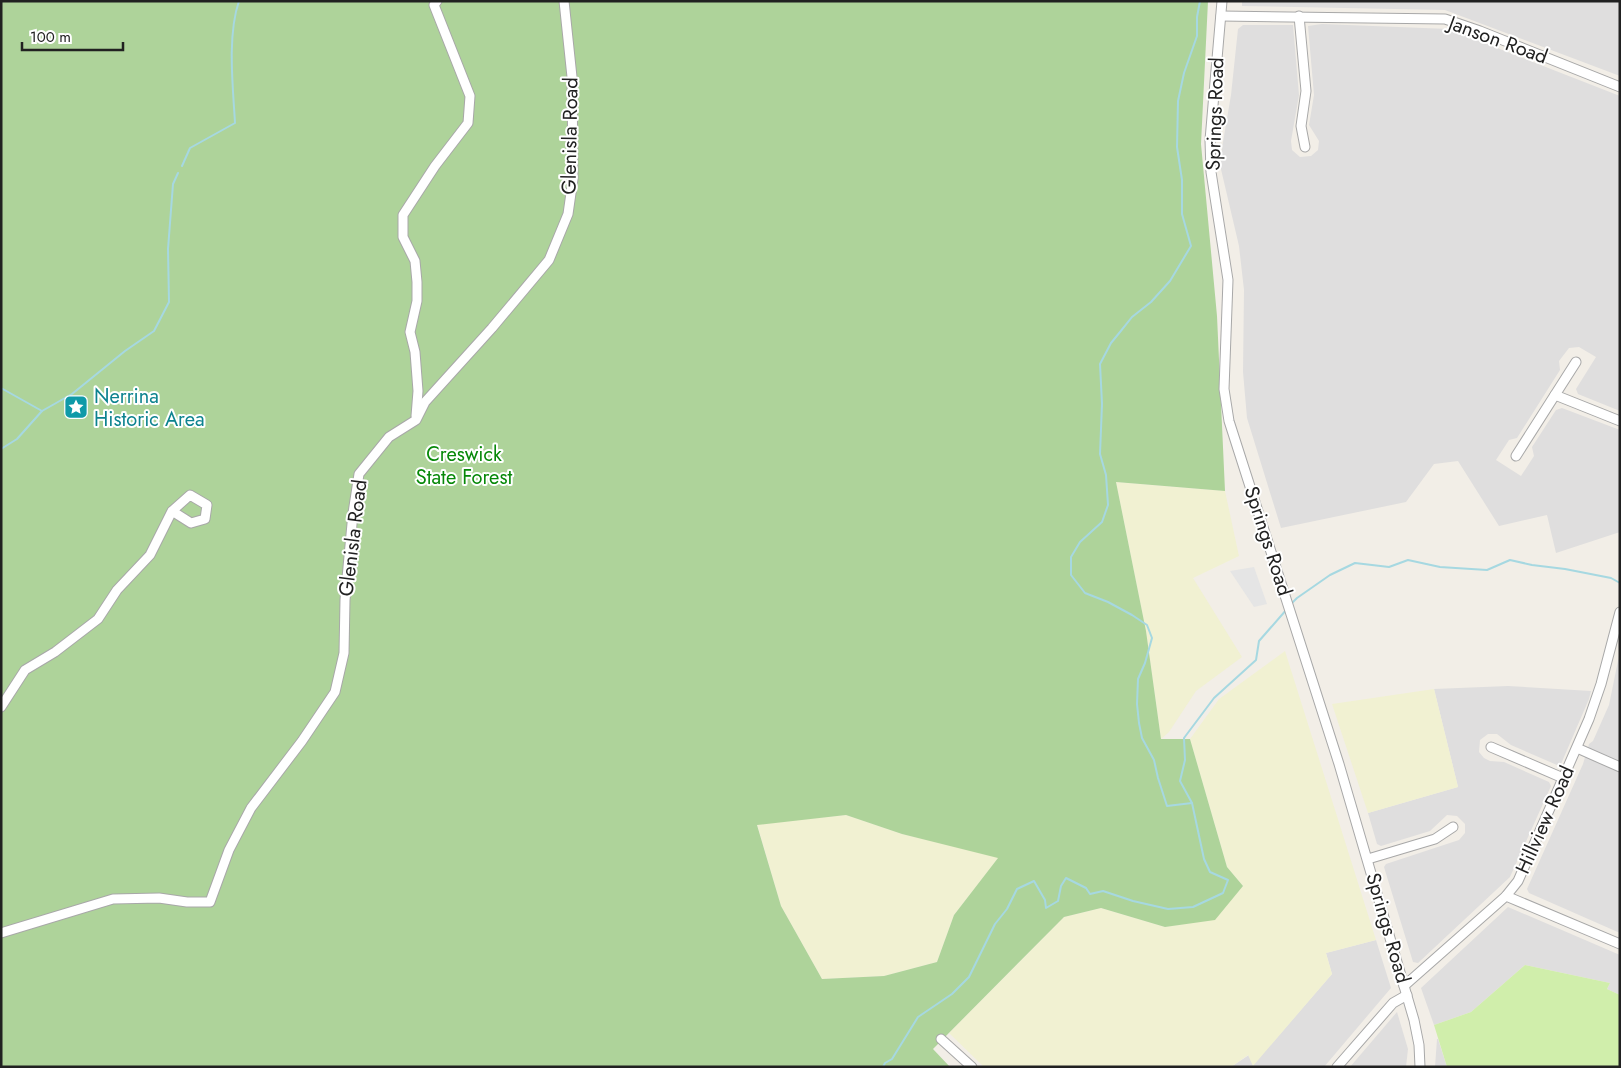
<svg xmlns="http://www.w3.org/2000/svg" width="1621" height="1068" font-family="Jost,sans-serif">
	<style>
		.residential { fill: #dfdede }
		.farmland { fill: #f1f1d2 }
		.grass { fill: #d0eeab }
		.forest { fill: #aed39a; fill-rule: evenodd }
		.parking { fill: #e5e5e5 }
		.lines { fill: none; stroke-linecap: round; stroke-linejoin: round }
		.stream { stroke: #a6d8e1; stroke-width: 2 }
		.minor-casing { stroke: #a8a8a8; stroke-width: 11 }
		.minor { stroke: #fff; stroke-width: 9 }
		.labels { text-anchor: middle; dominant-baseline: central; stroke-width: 4; stroke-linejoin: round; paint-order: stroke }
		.street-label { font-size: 20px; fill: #212121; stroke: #fff }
		.culture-label { font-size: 20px; fill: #0d838f; stroke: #fff; text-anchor: start }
		.park-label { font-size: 20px; fill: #068808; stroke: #fff }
	</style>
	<rect width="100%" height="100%" fill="#f2eee7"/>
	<g class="residential">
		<polygon points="1242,1 1620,1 1620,76 1445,10 1242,6"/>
		<polygon points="1322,24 1449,29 1620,96 1620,411 1578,394 1576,389 1596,357 1579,347 1569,348 1559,361 1560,370 1517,438 1509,440 1496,460 1521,476 1534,456 1532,447 1556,410 1562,408 1620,430 1620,532 1556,553 1547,515 1499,526 1458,461 1434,464 1406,502 1281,528 1247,418 1243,372 1244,290 1239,246 1220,165 1223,142 1231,95 1238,29 1243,25 1293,25 1299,95 1291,141 1292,150 1300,157 1311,156 1318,150 1319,141 1309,125 1314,95 1308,26"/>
		<polygon points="1619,656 1620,656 1620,933 1529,893 1527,889 1583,764 1589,744 1593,741 1609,705"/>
		<polygon points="1508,686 1591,691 1589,699 1561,764 1557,765 1511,745 1497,734 1488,734 1480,740 1479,752 1484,758 1490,761 1504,762 1549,782 1551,786 1510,877 1418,963 1413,962 1384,867 1386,864 1459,840 1465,833 1465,824 1457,816 1447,815 1430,831 1381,846 1377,844 1368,813 1458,787 1434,689"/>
		<polygon points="1508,907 1620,955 1620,995 1607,989 1610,983 1525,965 1471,1012 1434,1025 1421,988"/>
		<polygon points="1376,940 1391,988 1324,1067 1231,1067 1249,1055 1253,1065 1332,974 1326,953"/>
		<polygon points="1397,1012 1408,1049 1406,1067 1350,1067"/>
		<polygon points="1437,1039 1438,1039 1447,1067 1435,1067"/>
	</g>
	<g class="farmland">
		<polygon points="1116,482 1225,491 1239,556 1193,578 1242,657 1196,691 1169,732 1161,739 1146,631"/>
		<polygon points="1285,651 1376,940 1326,953 1332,974 1253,1066 1248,1055 1231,1067 984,1067 949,1033 1064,917 1101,908 1165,927 1215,919 1243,886 1227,867 1190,739 1219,699"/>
		<polygon points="1434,689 1458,787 1368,813 1332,704"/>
		<polygon points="846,815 902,834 999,857 954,915 937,962 884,976 822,979 781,906 757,824"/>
	</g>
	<polygon class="grass" points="1525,965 1610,983 1607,989 1620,995 1620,1067 1447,1067 1434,1025 1471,1012"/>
	<path class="forest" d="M1 1H1208L1201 144 1217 316 1225 491 1116 482 1146 631 1161 739H1190L1227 867 1243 886 1215 920 1165 927 1101 908 1064 917 933 1049 950 1067H1ZM846 815 902 834 998 858 954 915 937 962 884 976 822 979 781 906 757 825Z"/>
	<polygon class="parking" points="1254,567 1267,604 1254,607 1230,571"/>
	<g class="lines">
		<g class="stream">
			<path d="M182 166 190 148 235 123C233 87 227 36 239 1"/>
			<polyline points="1,388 42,411"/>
			<polyline points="1,449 17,439 42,411 72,394 125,351 154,331 169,302 168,249 173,184 178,173"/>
			<polyline points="1291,604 1297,598 1330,575 1355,563 1389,567 1408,560 1440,567 1487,570 1510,560 1532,565 1565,569 1611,578 1620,583"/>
			<polyline points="1192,803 1167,806 1158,778 1154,760 1142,738 1139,723 1137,704 1138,679 1145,663 1152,638 1147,625 1132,615 1108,602 1085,593 1071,575 1071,557 1080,542 1102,522 1108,505 1106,475 1100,454 1102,404 1100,364 1111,343 1120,332 1132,317 1151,302 1170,281 1191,246 1182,214 1182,180 1177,147 1178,101 1184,73 1197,36 1197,17 1200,1"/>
			<polyline points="883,1067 885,1063 892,1059 918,1017 952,994 969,977 995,924 1007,909 1017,889 1034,881 1045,900 1046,908 1058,901 1061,886 1066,878 1086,888 1090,894 1103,891 1133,901 1168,909 1193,907 1223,893 1228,880 1210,872 1204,859 1192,803 1180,781 1185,760 1184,738 1214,698 1256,660 1259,641 1287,609"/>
		</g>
		<g class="minor-casing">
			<g id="minor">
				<polyline points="1222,1 1210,140 1211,172 1228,280 1224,389 1229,421 1339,764 1414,1020 1419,1045 1420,1067"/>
				<polyline points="1221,16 1445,19 1480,31 1620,87"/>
				<polyline points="1299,16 1306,91 1301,126 1305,147"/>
				<polyline points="1555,395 1620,421"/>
				<polyline points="416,416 418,391 415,352 410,332 417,301 417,282 415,261 403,237 403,215 435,166 468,123 470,96 434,5 437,1"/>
				<polyline points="1516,456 1576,362"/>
				<polyline points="1,707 25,670 55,652 98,619 117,590 150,555 172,511 190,495 207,505 205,519 191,523 172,511"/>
				<polyline points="1491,747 1563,778"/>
				<polyline points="1577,748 1620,767"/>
				<polyline points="1368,859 1435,839 1453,827"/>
				<polyline points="1506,896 1620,944"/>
				<polyline points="1,933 113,899 159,898 187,902 210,902 229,850 251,808 302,741 335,692 344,653 345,600 353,513 359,474 389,437 416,420 425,402 492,328 549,260 568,214 573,179 572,77 564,1"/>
				<polyline points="1404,986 1506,896 1518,881 1589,719 1601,684 1620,612"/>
				<polyline points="941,1039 972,1067"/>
				<polyline points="1337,1067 1393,1003 1407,995"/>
			</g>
		</g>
		<use href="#minor" class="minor"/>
	</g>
	<defs>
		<g id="sight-square" transform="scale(1.25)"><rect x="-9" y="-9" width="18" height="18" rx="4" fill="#0f9aa8" stroke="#fff"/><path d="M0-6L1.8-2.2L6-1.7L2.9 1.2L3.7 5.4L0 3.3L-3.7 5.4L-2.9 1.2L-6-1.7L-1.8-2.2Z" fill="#fff"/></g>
	</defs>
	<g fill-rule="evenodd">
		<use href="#sight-square" x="76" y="407"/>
	</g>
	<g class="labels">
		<g class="street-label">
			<text transform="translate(1498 40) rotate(20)">Janson Road</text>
			<text transform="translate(1215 114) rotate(-88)">Springs Road</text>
			<text transform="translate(570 136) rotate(-89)">Glenisla Road</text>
			<text transform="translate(353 538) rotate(-83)">Glenisla Road</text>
			<text transform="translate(1268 541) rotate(72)">Springs Road</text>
			<text transform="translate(1545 820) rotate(-66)">Hillview Road</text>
			<text transform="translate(1388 928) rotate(74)">Springs Road</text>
		</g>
		<g class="culture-label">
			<text x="94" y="396">Nerrina<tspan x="94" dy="23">Historic Area</tspan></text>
		</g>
		<g class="park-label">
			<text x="464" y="454">Creswick<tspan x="464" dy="23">State Forest</tspan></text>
		</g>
	</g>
	<rect width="1621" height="1068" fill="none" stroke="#212121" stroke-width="5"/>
	<path d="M22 42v8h101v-8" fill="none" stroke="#212121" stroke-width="2.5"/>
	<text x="30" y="42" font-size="15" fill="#212121" stroke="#ffffff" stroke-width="4" paint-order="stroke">100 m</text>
</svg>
